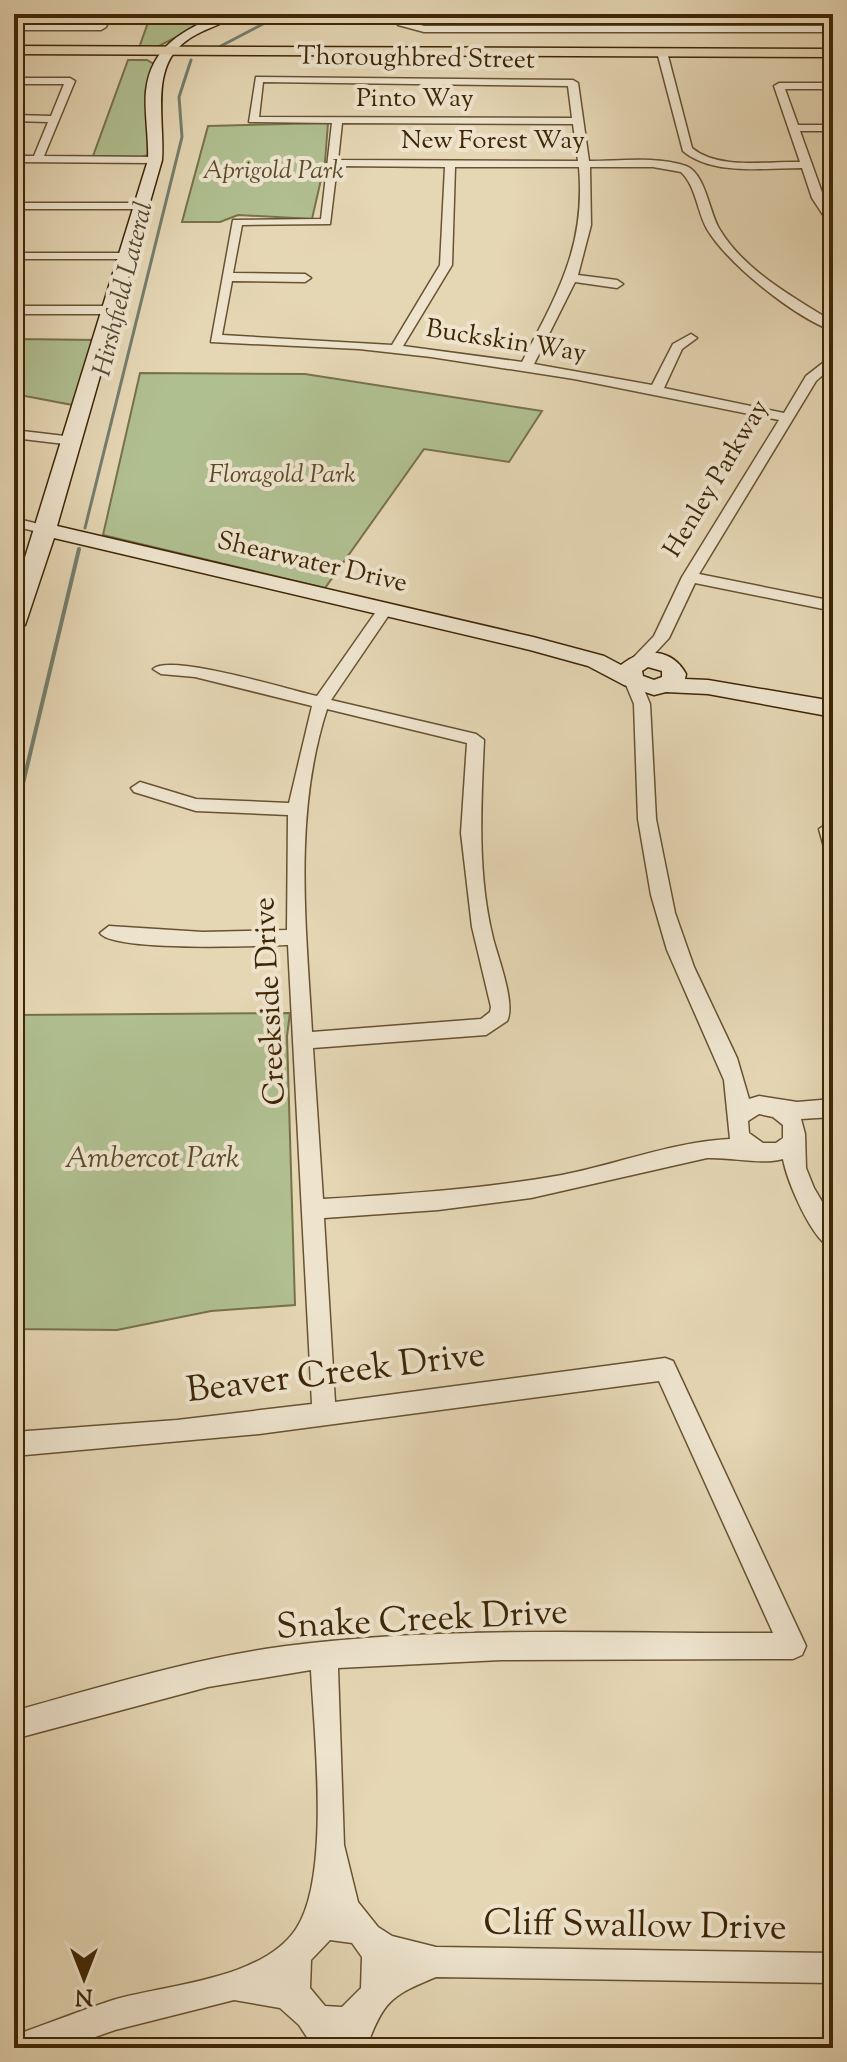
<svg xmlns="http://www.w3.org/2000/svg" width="847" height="2062" font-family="'Sorts Mill Goudy',serif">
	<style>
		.green { fill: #b0bf90; stroke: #78724a; stroke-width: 2 }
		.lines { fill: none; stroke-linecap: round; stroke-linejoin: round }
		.stream-far1 { stroke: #747e6e; stroke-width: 3 }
		.stream { stroke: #747e6e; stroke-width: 4 }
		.street-casing { stroke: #685231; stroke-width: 3 }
		.secondary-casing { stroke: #3f2605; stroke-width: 3 }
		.primary-casing { stroke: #3f2605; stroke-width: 3 }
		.street { fill: #eee4ce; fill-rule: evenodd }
		.secondary { fill: #eee4ce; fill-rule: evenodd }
		.primary { fill: #e5d6b4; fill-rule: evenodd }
		.labels { text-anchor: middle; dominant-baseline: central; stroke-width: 8; stroke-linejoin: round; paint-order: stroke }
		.far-street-label { font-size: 26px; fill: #3f2605; stroke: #eee4ce }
		.far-park-label { font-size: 26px; font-style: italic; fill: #5b4c28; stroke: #eee4ce }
		.far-water-label { font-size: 26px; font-style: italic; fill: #554a31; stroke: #eee4ce }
		.street-label { font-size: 30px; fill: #3f2605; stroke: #eee4ce }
		.park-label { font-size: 30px; font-style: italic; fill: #5b4c28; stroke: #eee4ce }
		.near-street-label { font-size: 36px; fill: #3f2605; stroke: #eee4ce }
	</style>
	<rect width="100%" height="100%" fill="#e5d6b4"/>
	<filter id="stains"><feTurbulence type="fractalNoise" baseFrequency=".0025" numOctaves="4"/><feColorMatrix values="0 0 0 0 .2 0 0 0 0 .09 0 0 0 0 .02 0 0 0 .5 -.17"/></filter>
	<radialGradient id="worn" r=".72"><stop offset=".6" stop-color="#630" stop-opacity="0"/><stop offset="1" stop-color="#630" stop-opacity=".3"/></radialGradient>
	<g class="green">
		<polygon points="151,14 221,14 157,47 139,48"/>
		<polygon points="128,60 147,60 154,64 152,154 141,157 93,156"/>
		<polygon points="328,123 325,162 312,219 238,215 220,222 182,222 208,126"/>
		<polygon points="14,339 97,340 78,406 14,394"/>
		<polygon points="140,373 305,374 542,411 509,462 424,449 325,588 103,535"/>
		<polygon points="290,1013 287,1036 295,1305 211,1311 117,1330 14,1329 14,1015"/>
	</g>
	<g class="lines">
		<g class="stream-far1">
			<polyline points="219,47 282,14"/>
			<polyline points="85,528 182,137 179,97 191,60"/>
		</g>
		<polyline class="stream" points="14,821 79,549"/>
		<g class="street-casing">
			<g id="street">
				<polygon points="101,14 111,14 106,27 101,30 14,30 14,24 97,24"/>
				<polygon points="396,14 406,14 406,21 424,26 833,26 833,32 424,32 398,25"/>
				<path d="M662 49 667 52 692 148C718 170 767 161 800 162L774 86 779 83H833V89H785L798 125H833V131H800L824 198 833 213V225L829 224 812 198 802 168C765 168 713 176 683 151L657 52Z"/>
				<path d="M256 77 573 80 578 83 589 161C619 161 657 156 686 166 706 174 709 213 720 230 745 271 793 297 833 322V331C794 317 728 264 707 229 697 211 696 186 681 172L653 167H590L591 225 578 275 617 280 623 284 617 288 575 282 534 364 652 385 673 344 691 334 697 338 682 349 664 388 784 413 806 376 833 355V366L816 381 699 574 833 601V611L695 583 669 638 644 665H632L630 661 654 636 682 577 779 420 574 379 431 357 359 349 211 342 233 220 321 219 332 123 249 122ZM263 82 568 86 572 118 259 117ZM342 123 573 124 578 161 338 160ZM337 166 445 167 440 265 392 345 222 335 232 281 305 282 311 278 305 274 233 273 242 225 330 224ZM455 167H579C586 247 557 294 522 362L403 346 452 265Z"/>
				<polygon points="14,78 70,78 75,81 44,156 155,157 160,160 155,163 14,162 14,156 34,156 48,122 14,121 14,115 51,116 64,84 14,84"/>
				<polygon points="14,203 141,203 147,206 141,209 14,209"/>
				<polygon points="14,253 127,253 133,256 127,259 14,259"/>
				<polygon points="14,306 111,306 117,310 111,314 14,314"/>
				<polygon points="14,430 73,437 80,441 73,445 14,438"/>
				<polygon points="14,518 51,527 53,530 46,534 14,526"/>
				<path d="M385 604 393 609 331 700 476 734 484 740C481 806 477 873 493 938 498 958 516 1004 507 1021L486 1035 313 1048 323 1199C403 1194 483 1189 562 1175 618 1164 672 1142 730 1139L724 1080 667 950 651 895 638 819 634 704 624 680 632 675 640 680 650 704 656 819 675 913 694 967 737 1058 749 1099 759 1096 797 1102 833 1099V1117L801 1119 805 1134 806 1168 814 1188 833 1220V1249C812 1241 787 1181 783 1159 762 1165 731 1157 707 1158L531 1198 438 1210 324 1218 335 1402 665 1358 673 1361 806 1646 802 1655 793 1659 501 1660 338 1668 344 1845 358 1902 378 1927 392 1936 436 1947 833 1953V1983L436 1977C390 1996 384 2001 366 2048H314L299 2025 280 2008 234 2000 115 2030 64 2048H14V2035L21 2033C52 2022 82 2010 113 2000 168 1984 262 1980 296 1929 331 1877 314 1733 311 1670L208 1687 14 1739V1711C104 1686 194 1658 286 1646 447 1625 612 1634 773 1633L659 1381 259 1434 14 1456V1432L177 1420 312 1404 288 945C260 946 112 952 100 933L109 926 203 932 287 930 288 815 196 811 134 792 131 788 140 782 196 799 289 803 312 706 195 677 161 674 153 669C170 653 290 690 317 696L380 606ZM327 709 467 743 461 833 472 927 491 1007 490 1012 481 1019 312 1032C306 925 293 814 327 709ZM759 1114 773 1117 783 1125V1138L776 1143H763L749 1133 748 1121ZM330 1940 352 1943 362 1957 361 1988 342 2007 325 2006 310 1988 311 1960Z"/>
				<polygon points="828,823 833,823 833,853 824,847 819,829"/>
			</g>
		</g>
		<g class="secondary-casing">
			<path id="secondary" d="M220 14H236C222 26 201 29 186 41 149 67 165 121 162 160L57 526 533 637 604 656 621 665C643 647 672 648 686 674L685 679 708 680 833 701V717L708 694 666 692 654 695 624 685 588 666 530 650 54 538 25 625 14 632V593L148 160C149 137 144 110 146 91 151 46 183 31 220 14ZM648 667 662 671V677L654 680 643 676 642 671Z"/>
		</g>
		<g class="primary-casing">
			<polygon id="primary" points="14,46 833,49 833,57 14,54"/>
		</g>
		<use href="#street" class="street"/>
		<use href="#secondary" class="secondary"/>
		<use href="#primary" class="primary"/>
	</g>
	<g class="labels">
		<g class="far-street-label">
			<text transform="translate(416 59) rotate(1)">Thoroughbred Street</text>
			<text x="415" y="99">Pinto Way</text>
			<text x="493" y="141">New Forest Way</text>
			<text transform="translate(506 342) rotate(9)">Buckskin Way</text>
			<text transform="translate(717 479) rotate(-59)">Henley Parkway</text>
			<text transform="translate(312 563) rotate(13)">Shearwater Drive</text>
		</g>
		<g class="far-park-label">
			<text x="273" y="171">Aprigold Park</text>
			<text x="282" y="475">Floragold Park</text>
		</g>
		<g class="far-water-label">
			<text transform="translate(124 289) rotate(-76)">Hirshfield Lateral</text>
		</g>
		<g class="street-label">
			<text transform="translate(271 1001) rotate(-93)">Creekside Drive</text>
		</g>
		<g class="park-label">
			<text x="152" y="1159">Ambercot Park</text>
		</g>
		<g class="near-street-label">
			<text transform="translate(336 1374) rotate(-7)">Beaver Creek Drive</text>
			<text transform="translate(422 1621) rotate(-3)">Snake Creek Drive</text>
			<text transform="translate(635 1927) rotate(1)">Cliff Swallow Drive</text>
		</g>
	</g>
	<rect width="847" height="2062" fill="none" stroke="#e5d6b4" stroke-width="48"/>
	<rect x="16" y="16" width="815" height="2030" fill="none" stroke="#3f2605" stroke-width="4"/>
	<rect x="24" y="24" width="799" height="2014" fill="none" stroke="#3f2605" stroke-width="2"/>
	<g transform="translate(84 1978) rotate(180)" stroke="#eee4ce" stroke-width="6" paint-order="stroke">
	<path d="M0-6L14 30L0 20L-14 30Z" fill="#3f2605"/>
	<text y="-12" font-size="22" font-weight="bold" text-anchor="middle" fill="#3f2605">N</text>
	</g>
	<rect width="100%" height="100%" filter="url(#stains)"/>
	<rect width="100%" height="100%" fill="url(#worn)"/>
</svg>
